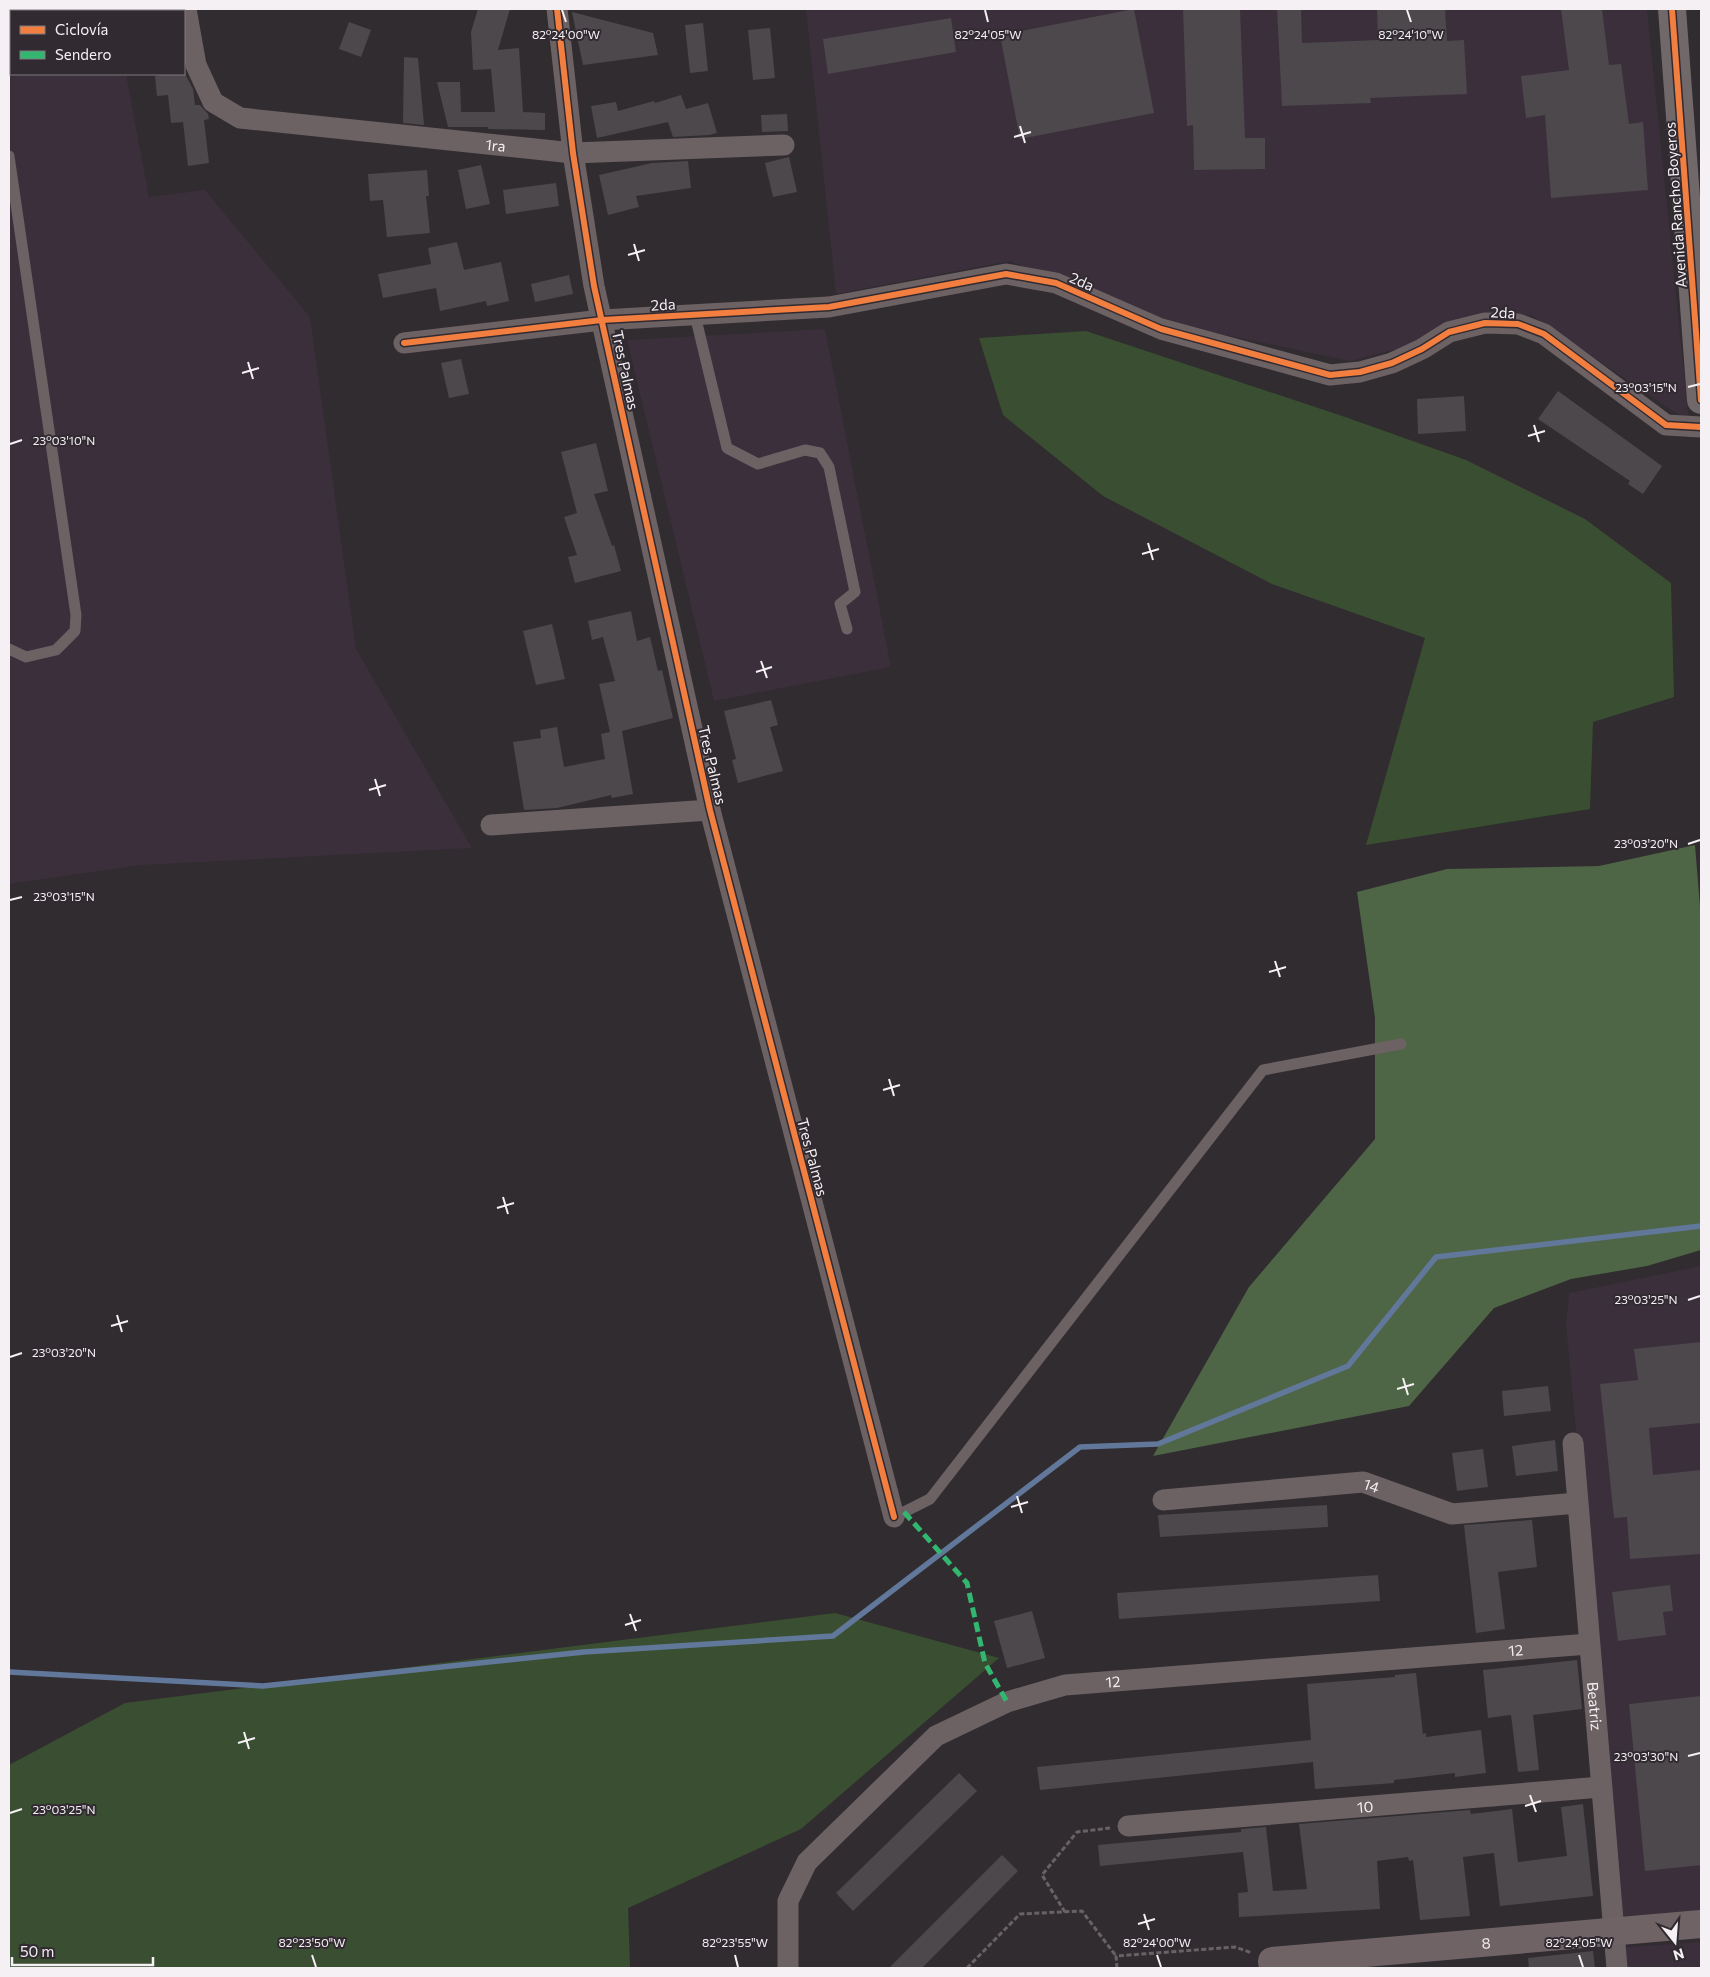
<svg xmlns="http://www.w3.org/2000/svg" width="1710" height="1977" font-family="Commissioner,sans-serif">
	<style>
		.industrial { fill: #3a2f3b }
		.green { fill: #3a4f31 }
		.forest { fill: #4e6546 }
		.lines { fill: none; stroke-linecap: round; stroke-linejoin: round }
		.stream { stroke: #62789b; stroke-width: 5.5 }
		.building { fill: #4c484c }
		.path { stroke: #696264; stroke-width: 3; stroke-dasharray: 5 2.5; stroke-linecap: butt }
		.lane { stroke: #6c6163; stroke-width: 11 }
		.street { stroke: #6c6163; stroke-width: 21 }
		.secondary { stroke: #706366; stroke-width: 28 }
		.highway { stroke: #71686a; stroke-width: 28 }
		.quiet { stroke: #33b770; stroke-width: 5; stroke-dasharray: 10 5; stroke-linecap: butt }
		.cycleway-casing { stroke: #312b31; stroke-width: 9 }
		.cycleway { stroke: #f27e40; stroke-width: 6 }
		.ticks { fill: none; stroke: #f4f0f4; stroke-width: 2 }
		.labels { text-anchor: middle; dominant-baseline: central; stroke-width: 4; stroke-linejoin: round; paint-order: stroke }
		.street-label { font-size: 15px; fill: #f4f0f4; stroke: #312b31 }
		.ticks-label { font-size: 12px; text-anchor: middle; fill: #f4f0f4; stroke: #312b31; stroke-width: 4; stroke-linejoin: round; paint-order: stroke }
	</style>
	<rect width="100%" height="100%" fill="#302c30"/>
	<g class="industrial">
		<polygon points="9,9 122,9 122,11 11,11 11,74 126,74 149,197 205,190 310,317 356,649 472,848 142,865 9,884"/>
		<polygon points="806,9 1647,9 1689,422 1531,315 1350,361 1153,320 1010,261 836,294"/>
		<polygon points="825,329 891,667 714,701 627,340"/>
		<polygon points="1701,1266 1701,1913 1622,1919 1566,1325 1569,1293"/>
		<polygon points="1701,1942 1701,1968 1627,1968 1625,1947"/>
	</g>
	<g class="green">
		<polygon points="1086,331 1348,418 1466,460 1585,519 1671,583 1674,697 1593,722 1590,809 1366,845 1425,638 1272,584 1103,496 1003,415 979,338"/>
		<polygon points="835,1613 999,1658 801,1829 628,1908 630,1968 9,1968 9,1765 125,1703"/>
	</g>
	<polygon class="forest" points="1695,845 1701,919 1701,1250 1647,1266 1571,1279 1494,1308 1409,1406 1153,1456 1249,1287 1375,1139 1375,1018 1357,892 1447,869 1599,866"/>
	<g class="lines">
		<polyline class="stream" points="9,1672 263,1686 584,1652 833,1636 1080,1447 1158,1444 1348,1366 1436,1257 1701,1226"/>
	</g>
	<g class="building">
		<polygon points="478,9 510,9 498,50 519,48 523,112 545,113 545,130 488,129 488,127 448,127 437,82 460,82 461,112 495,112 491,69 473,70 471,32"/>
		<polygon points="1134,9 1154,113 1020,139 1000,35"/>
		<polygon points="1183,9 1240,9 1245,138 1265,138 1265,169 1194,170 1193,125 1187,126"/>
		<polygon points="1277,9 1301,9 1302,43 1378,40 1377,9 1445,9 1447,41 1464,40 1467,94 1370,98 1371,103 1282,106"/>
		<polygon points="1561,9 1602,9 1609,65 1621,64 1629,124 1643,122 1648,190 1551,198 1545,115 1526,118 1521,76 1569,70"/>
		<polygon points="572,12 653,33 658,55 583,65"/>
		<polygon points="951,18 956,52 828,74 823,39"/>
		<polygon points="349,22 371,30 361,57 339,49"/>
		<polygon points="703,23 708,71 690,73 685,25"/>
		<polygon points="770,28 775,78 753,80 748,30"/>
		<polygon points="404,57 418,58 424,125 403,123"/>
		<polygon points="184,72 193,89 195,105 200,105 208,114 209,119 204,120 209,163 188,166 183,122 171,123 168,95 157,96 155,76"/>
		<polygon points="681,95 686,109 708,103 717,133 709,135 673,137 668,122 597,138 591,106 616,102 618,111 654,101 655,103"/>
		<polygon points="787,114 788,131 762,132 761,115"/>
		<polygon points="789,157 797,192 773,197 765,163"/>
		<polygon points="688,161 691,188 636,196 639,207 608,215 599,175 652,163"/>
		<polygon points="481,165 490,204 466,209 458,170"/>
		<polygon points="427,170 429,196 426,196 430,233 387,237 383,200 370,201 368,174"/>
		<polygon points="556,183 559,206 506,214 503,190"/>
		<polygon points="457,242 464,270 501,262 509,301 487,306 486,301 440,311 436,288 383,298 378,274 431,264 428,248"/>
		<polygon points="569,275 573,294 535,302 531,284"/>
		<polygon points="461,359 469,394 449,398 441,363"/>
		<polygon points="1558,391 1662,466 1643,494 1628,484 1630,481 1538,419"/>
		<polygon points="1464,396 1466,431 1418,434 1417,399"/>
		<polygon points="596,443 608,491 594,494 612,546 614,545 621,571 575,583 568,557 577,555 564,517 577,513 561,452"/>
		<polygon points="631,611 637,641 650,637 658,671 662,670 673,718 622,731 633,794 612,798 611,795 557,808 524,810 513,742 541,738 540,730 557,727 564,767 605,759 601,734 610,732 599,684 615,681 603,637 592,640 588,621"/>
		<polygon points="552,624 565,679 536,685 523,631"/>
		<polygon points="771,700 778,725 770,727 783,771 738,783 732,760 736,759 724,711"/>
		<polygon points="1701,1342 1701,1423 1649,1428 1653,1475 1701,1470 1701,1554 1630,1559 1627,1517 1614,1518 1600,1384 1638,1380 1634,1349"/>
		<polygon points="1548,1386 1551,1411 1504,1416 1502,1391"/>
		<polygon points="1555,1440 1558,1471 1516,1476 1512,1446"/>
		<polygon points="1483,1449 1488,1487 1457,1491 1452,1453"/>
		<polygon points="1327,1505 1328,1527 1160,1537 1158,1515"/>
		<polygon points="1532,1520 1537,1567 1498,1572 1505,1629 1476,1633 1464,1525"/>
		<polygon points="1378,1575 1380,1601 1119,1619 1117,1593"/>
		<polygon points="1670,1585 1673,1611 1663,1612 1666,1635 1618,1641 1612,1592"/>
		<polygon points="1032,1611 1045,1658 1007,1668 994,1621"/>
		<polygon points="1577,1660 1582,1709 1533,1715 1539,1770 1518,1772 1511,1715 1488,1718 1483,1670"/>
		<polygon points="1416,1673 1423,1734 1426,1733 1426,1737 1481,1730 1486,1773 1455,1777 1455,1773 1394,1780 1394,1783 1315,1789 1313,1762 1040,1790 1037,1767 1311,1740 1307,1684 1395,1677 1395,1675"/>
		<polygon points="1701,1696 1701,1865 1645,1871 1629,1704"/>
		<polygon points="959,1773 977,1791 853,1911 836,1893"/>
		<polygon points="1583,1804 1593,1896 1500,1906 1494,1853 1463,1857 1470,1916 1420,1920 1413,1860 1409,1861 1408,1857 1377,1861 1380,1909 1239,1917 1238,1893 1248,1892 1243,1852 1100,1866 1098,1845 1241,1832 1241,1829 1266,1827 1273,1891 1307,1889 1299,1824 1470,1810 1471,1814 1512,1809 1518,1862 1567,1856 1561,1807"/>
		<polygon points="1002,1855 1018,1871 922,1968 889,1968"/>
		<polygon points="1593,1951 1595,1968 1529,1968 1528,1958"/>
	</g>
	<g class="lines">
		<g class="path">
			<polyline points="1065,1912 1042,1875 1077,1832 1110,1828"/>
			<polyline points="967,1968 1020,1914 1082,1911 1116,1956"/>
			<polyline points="1117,1968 1116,1956 1235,1947 1252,1953"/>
		</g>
		<g class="lane">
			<polyline points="9,22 11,13"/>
			<polyline points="9,156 76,615 75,631 56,650 26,657 9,649"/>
			<polyline points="695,315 727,448 758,464 805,450 820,453 829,467 855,592 840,604 847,629"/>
			<polyline points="894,1517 930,1499 1263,1070 1401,1044"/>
		</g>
		<g class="street">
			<path id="s1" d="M186 9 196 65 213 102 240 118 573 153 784 145"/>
			<polyline points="557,9 573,153 594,286 710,810 894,1517"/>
			<polyline points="404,343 602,320 829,307 1006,274 1056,283 1161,329 1330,375 1360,372 1392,363 1422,349 1449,332 1485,323 1518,324 1544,334 1666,425 1701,427"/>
			<polyline points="491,825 710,810"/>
			<path id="s2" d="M1573 1443 1617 1968"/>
			<path id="s3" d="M1163 1500 1363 1482 1452 1514 1577 1503"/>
			<path id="s4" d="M1128 1826 1601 1787"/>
			<path id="s5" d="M788 1968V1901L807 1862 936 1736 1007 1702 1065 1685 1589 1644"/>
		</g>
		<path class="secondary" id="s6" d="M1273 1968 1272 1961 1701 1924"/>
		<polyline class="highway" points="1672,9 1701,400"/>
		<polyline class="quiet" points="904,1512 967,1583 985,1663 1007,1702"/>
		<g class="cycleway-casing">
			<g id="cycleway">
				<polyline points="557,9 573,153 594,286 710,810 894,1517"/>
				<polyline points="1672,9 1701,400"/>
				<polyline points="404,343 602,320 829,307 1006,274 1056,283 1161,329 1330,375 1360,372 1392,363 1422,349 1449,332 1485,323 1518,324 1544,334 1666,425 1701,427"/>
			</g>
		</g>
		<use href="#cycleway" class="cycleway"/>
	</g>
	<path class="ticks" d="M562 10 566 22M985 10 988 22M1407 10 1411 22M1020 126 1025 143M1014 137 1031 132M634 244 639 261M628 255 645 250M248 362 253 379M242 373 259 368M1688 387 1700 384M1534 425 1539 442M1528 436 1545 431M10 444 22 440M1148 543 1153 560M1142 554 1159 549M761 661 767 678M756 672 772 667M375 779 380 796M369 790 386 785M1688 844 1700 840M10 900 22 897M1275 961 1280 977M1269 972 1286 967M889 1079 894 1096M883 1090 900 1085M503 1197 508 1214M497 1208 514 1203M1688 1300 1700 1296M117 1315 122 1332M111 1326 128 1321M10 1357 22 1353M1403 1378 1408 1395M1397 1389 1414 1384M1017 1496 1022 1513M1011 1507 1028 1502M630 1614 636 1631M625 1625 641 1620M244 1732 249 1749M238 1743 255 1738M1688 1756 1700 1753M1530 1795 1536 1812M1525 1806 1541 1801M10 1813 22 1809M1144 1914 1149 1930M1138 1924 1155 1919M312 1955 316 1967M735 1955 738 1967M1157 1955 1161 1967M1579 1955 1583 1967"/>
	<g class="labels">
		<g class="street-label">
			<text stroke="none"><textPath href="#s1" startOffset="386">1ra</textPath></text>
			<text transform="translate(1675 205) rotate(-94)">Avenida Rancho Boyeros</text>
			<text transform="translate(1082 281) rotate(24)">2da</text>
			<text transform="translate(663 304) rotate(-3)">2da</text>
			<text transform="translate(1503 312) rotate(3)">2da</text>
			<text transform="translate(626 370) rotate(78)">Tres Palmas</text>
			<text transform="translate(713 765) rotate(77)">Tres Palmas</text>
			<text transform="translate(813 1157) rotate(75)">Tres Palmas</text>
			<text stroke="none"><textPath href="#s3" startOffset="210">14</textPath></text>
			<text stroke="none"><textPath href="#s5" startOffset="882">12</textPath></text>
			<text stroke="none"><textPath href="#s5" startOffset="478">12</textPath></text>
			<text stroke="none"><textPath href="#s2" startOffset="264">Beatriz</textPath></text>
			<text stroke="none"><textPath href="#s4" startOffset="238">10</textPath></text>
			<text stroke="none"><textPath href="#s6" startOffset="222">8</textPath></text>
		</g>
	</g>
	<g class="ticks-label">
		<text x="566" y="39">82°24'00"W</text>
		<text x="988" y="39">82°24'05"W</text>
		<text x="1411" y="39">82°24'10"W</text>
		<text x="1646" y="392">23°03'15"N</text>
		<text x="64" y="445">23°03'10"N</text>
		<text x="1646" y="848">23°03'20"N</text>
		<text x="64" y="901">23°03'15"N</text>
		<text x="1646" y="1304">23°03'25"N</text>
		<text x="64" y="1357">23°03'20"N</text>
		<text x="1646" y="1761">23°03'30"N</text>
		<text x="64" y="1814">23°03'25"N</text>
		<text x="312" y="1947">82°23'50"W</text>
		<text x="735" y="1947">82°23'55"W</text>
		<text x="1157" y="1947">82°24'00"W</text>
		<text x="1579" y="1947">82°24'05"W</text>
	</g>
	<rect width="1710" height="1977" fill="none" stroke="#f4f0f4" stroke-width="20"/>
	<rect x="10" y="10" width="175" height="65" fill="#312b31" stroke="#7f7a7f"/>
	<rect x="20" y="26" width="25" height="8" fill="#f27e40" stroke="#7f7a7f"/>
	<text x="55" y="35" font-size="15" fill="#f4f0f4">Ciclovía</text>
	<rect x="20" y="51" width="25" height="8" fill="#33b770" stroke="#7f7a7f"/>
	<text x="55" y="60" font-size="15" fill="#f4f0f4">Sendero</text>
	<g transform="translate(1675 1942) rotate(163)" stroke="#312b31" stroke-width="4" paint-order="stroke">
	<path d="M0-4L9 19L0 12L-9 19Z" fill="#f4f0f4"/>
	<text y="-8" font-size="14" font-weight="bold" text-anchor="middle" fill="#f4f0f4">N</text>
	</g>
	<path d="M12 1957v8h141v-8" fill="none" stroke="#f4f0f4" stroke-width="2.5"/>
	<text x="20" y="1957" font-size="15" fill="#f4f0f4" stroke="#312b31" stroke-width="4" paint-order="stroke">50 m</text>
</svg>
